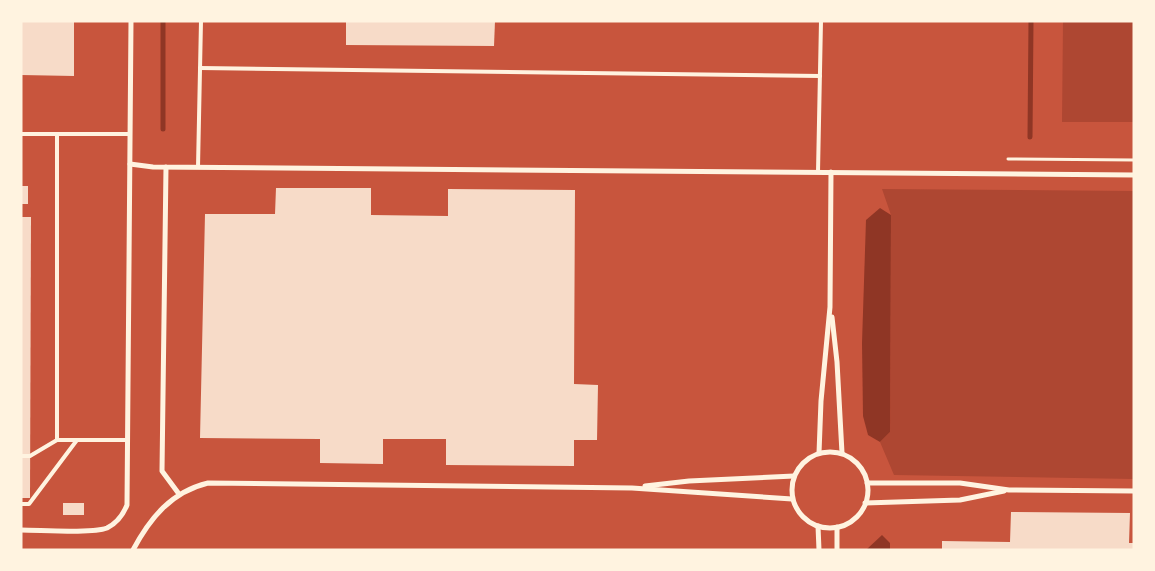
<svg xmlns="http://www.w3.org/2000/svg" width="1155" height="571" font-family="'Nunito Sans',sans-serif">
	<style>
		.green { fill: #ae4732 }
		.water { fill: #8f3625 }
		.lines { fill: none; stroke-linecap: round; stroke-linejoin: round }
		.stream { stroke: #8f3625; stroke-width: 5 }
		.building { fill: #f7dbc8 }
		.path { stroke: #fff3e0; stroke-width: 3 }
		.service { stroke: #fff3e0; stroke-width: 4 }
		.minor { stroke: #fff3e0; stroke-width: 5 }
	</style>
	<rect width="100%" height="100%" fill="#c8553d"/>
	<g class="green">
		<polygon points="1063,21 1134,21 1134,122 1062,122"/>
		<polygon points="882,189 1134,191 1134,479 894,475 880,442 890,432 891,215"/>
	</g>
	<g class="water">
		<polygon points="880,208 891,215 890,432 880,442 868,435 863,416 862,343 866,220"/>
		<polygon points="882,535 890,543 890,550 866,550"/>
	</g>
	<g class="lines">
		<g class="stream">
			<polyline points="163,129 163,21"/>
			<polyline points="1030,137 1031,21"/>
		</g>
	</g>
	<g class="building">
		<polygon points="21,21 74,21 74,76 21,75"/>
		<polygon points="346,21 495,21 494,46 346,45"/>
		<rect x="21" y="186" width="7" height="18"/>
		<polygon points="276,188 371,188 371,215 448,216 448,189 575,190 574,384 598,385 597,440 574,440 574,466 446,465 446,439 383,439 383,464 320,463 320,439 200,438 205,214 275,214"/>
		<polygon points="21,217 31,217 30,498 21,498"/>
		<rect x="63" y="503" width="21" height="12"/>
		<polygon points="1011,512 1130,513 1129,543 1134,543 1134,550 942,550 942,541 1010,542"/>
	</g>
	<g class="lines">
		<polyline class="path" points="1008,159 1134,160"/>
		<g class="service">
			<polyline points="200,68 820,76"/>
			<polyline points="21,134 130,134"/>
			<polyline points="57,135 57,440 128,440"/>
			<polyline points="198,167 201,21"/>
			<polyline points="818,172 821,21"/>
			<polyline points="21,456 30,456 57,440"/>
			<polyline points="21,504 29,504 77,440"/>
		</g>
		<g class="minor">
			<polyline points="130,164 153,167 1134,175"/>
			<polyline points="166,167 162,471 179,494"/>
			<polyline points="832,317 837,362 842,453"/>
			<circle cx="830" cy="490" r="38"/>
			<polyline points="819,453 821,401 830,307 831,172"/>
			<polyline points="867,483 960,483 1009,490 1134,491"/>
			<polyline points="645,486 689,481 794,476"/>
			<polyline points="865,503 960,500 1004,491"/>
			<polyline points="818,526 819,550"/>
			<path d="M21 530C41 530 91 534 107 528 117 523 123 515 127 505L131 21"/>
			<path d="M133 550C150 518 171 492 208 483L632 488 792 499"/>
			<polyline points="837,550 837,527"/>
		</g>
	</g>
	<rect width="1155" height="571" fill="none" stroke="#fff3e0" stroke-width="45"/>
</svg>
